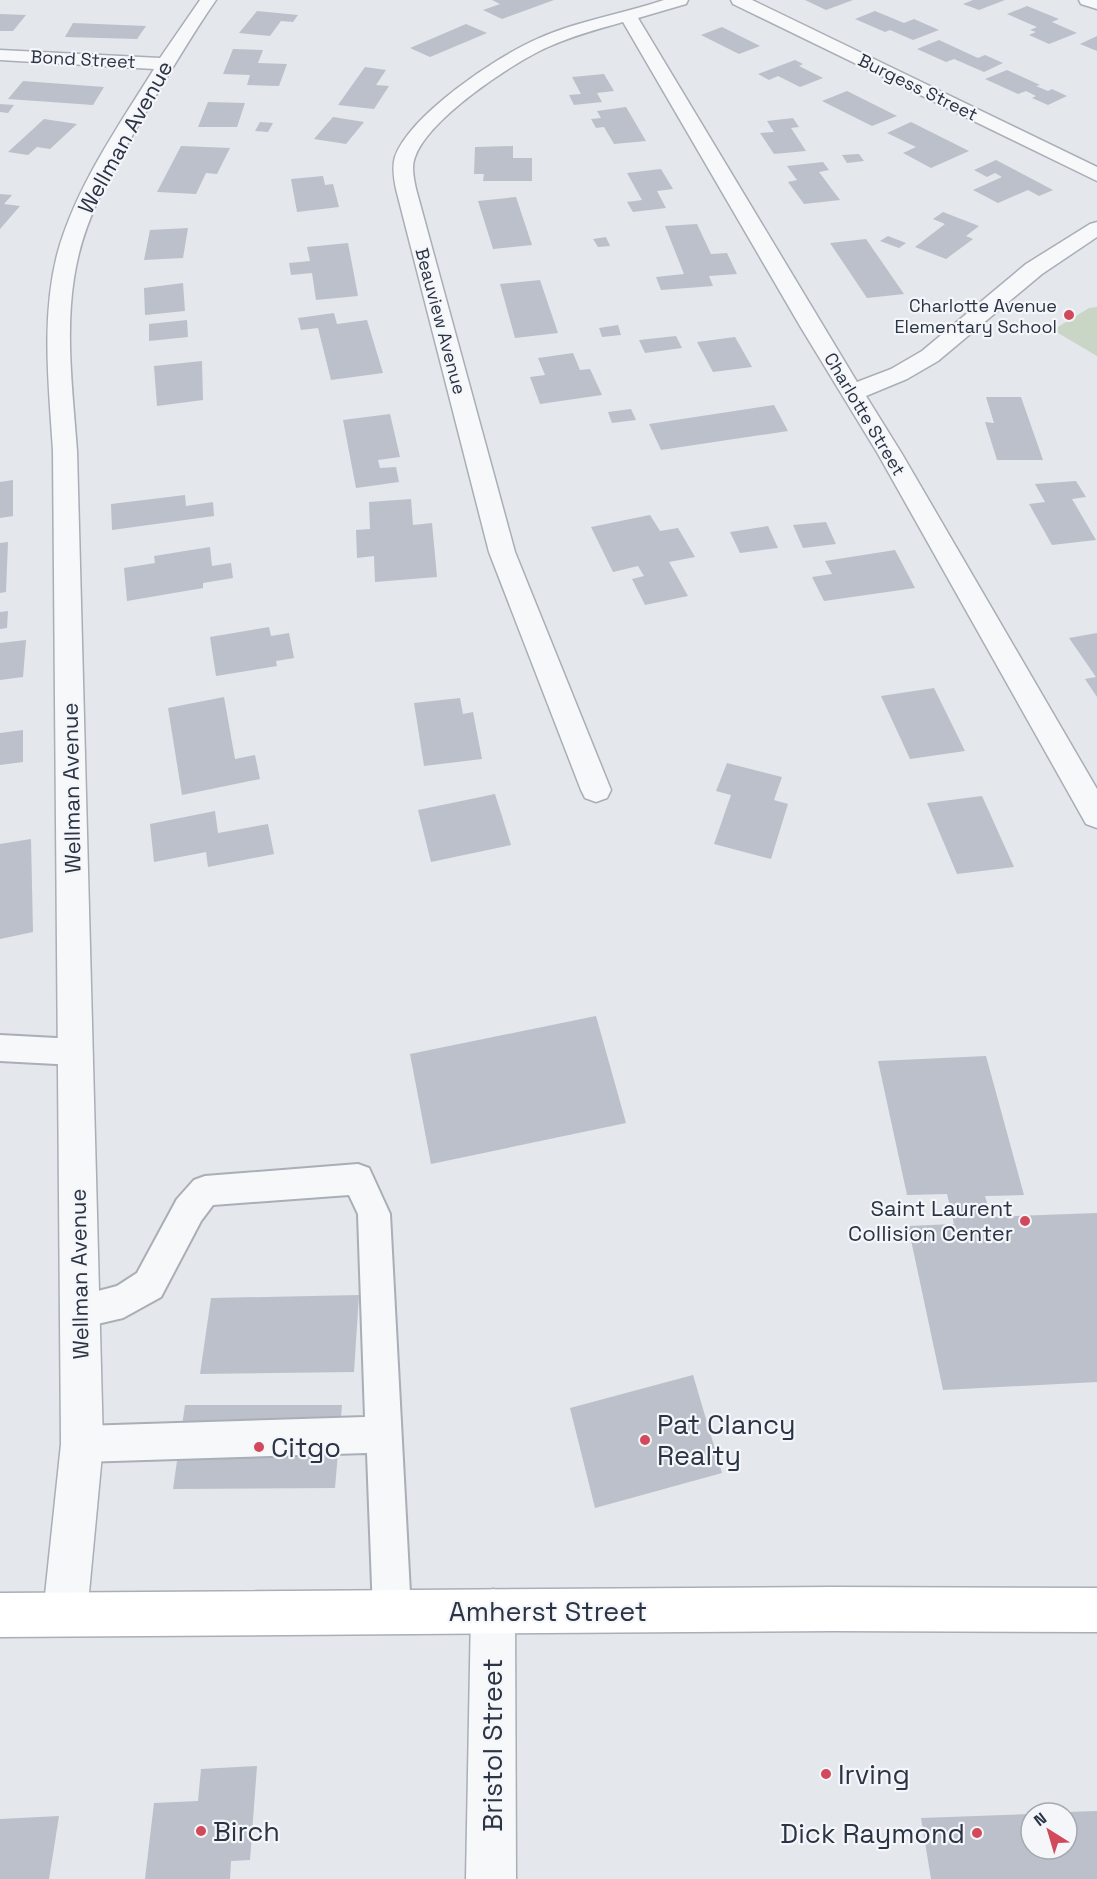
<svg xmlns="http://www.w3.org/2000/svg" width="1097" height="1879" font-family="'Space Grotesk',sans-serif">
	<style>
		.green { fill: #c9d6c5 }
		.building { fill: #bbc0ca }
		.lines { fill: none; stroke-linecap: round; stroke-linejoin: round }
		.service-casing { stroke: #a9aeb7; stroke-width: 4 }
		.minor-casing { stroke: #a9aeb7; stroke-width: 3 }
		.secondary-casing { stroke: #a9aeb7; stroke-width: 3 }
		.service { fill: #f7f8fa; fill-rule: evenodd }
		.minor { fill: #f7f8fa; fill-rule: evenodd }
		.secondary { fill: #fff; fill-rule: evenodd }
		.poi-dot { fill: #d1495b; stroke: #f4f6f9; stroke-width: 2 }
		.labels { text-anchor: middle; dominant-baseline: central; stroke-width: 4.5; stroke-linejoin: round; paint-order: stroke }
		.far-street-label { font-size: 18px; fill: #2b3445; stroke: #f4f6f9 }
		.far-poi-label { font-size: 18px; fill: #2b3445; stroke: #f4f6f9; text-anchor: end }
		.street-label { font-size: 22px; fill: #2b3445; stroke: #f4f6f9 }
		.poi-label { font-size: 22px; fill: #2b3445; stroke: #f4f6f9; text-anchor: end }
		.near-poi-label { font-size: 27px; fill: #2b3445; stroke: #f4f6f9; text-anchor: start }
		.near-street-label { font-size: 27px; fill: #2b3445; stroke: #f4f6f9 }
	</style>
	<rect width="100%" height="100%" fill="#e4e7ec"/>
	<polygon class="green" points="1097,307 1097,356 1053,330 1089,308"/>
	<g class="building">
		<polygon points="492,0 554,0 502,19 483,10 500,4"/>
		<polygon points="805,0 853,0 826,10"/>
		<polygon points="973,0 1005,0 979,10 963,4"/>
		<polygon points="1027,6 1059,19 1052,22 1077,33 1049,44 1029,35 1036,32 1030,30 1037,27 1007,14"/>
		<polygon points="257,11 298,15 293,22 281,21 270,36 239,33"/>
		<polygon points="875,11 904,23 914,19 939,30 913,40 890,30 885,32 855,19"/>
		<polygon points="0,14 26,15 13,31 0,31"/>
		<polygon points="73,23 146,26 137,39 65,37"/>
		<polygon points="466,24 487,33 430,57 410,48"/>
		<polygon points="722,27 760,46 739,54 701,35"/>
		<polygon points="1097,36 1097,51 1080,44"/>
		<polygon points="939,40 978,58 985,55 1003,63 984,72 954,59 946,62 917,49"/>
		<polygon points="233,49 263,50 258,63 287,64 279,86 247,85 250,75 223,74"/>
		<polygon points="795,60 803,64 799,66 823,78 800,87 778,76 769,80 758,74"/>
		<polygon points="365,67 386,70 376,85 389,86 374,109 338,105"/>
		<polygon points="1007,70 1040,85 1036,86 1048,91 1052,89 1067,96 1048,105 1032,98 1036,96 1026,91 1018,94 985,79"/>
		<polygon points="604,74 614,91 597,93 602,102 574,105 569,95 581,94 572,77"/>
		<polygon points="23,81 104,87 93,105 8,99"/>
		<polygon points="847,91 897,116 872,126 822,101"/>
		<polygon points="208,102 245,103 237,127 198,127"/>
		<polygon points="0,104 14,105 8,113 0,112"/>
		<polygon points="626,107 646,141 614,144 604,127 596,128 591,119 601,118 597,111"/>
		<polygon points="333,117 364,122 346,144 314,139"/>
		<polygon points="793,118 799,127 791,128 806,151 774,154 760,133 774,132 767,121"/>
		<polygon points="44,119 77,124 50,149 37,147 28,155 8,152"/>
		<polygon points="260,122 273,123 268,132 255,131"/>
		<polygon points="911,122 969,151 931,168 903,153 916,147 887,133"/>
		<polygon points="181,146 230,148 217,174 206,173 196,194 157,192"/>
		<polygon points="513,146 513,158 532,158 532,181 483,181 484,174 474,174 475,147"/>
		<polygon points="859,154 864,161 847,163 842,155"/>
		<polygon points="996,160 1053,190 1039,196 1028,190 998,203 973,190 1002,177 995,173 987,177 974,170"/>
		<polygon points="823,162 829,170 819,172 840,200 804,204 788,182 797,180 787,166"/>
		<polygon points="661,169 673,189 657,191 666,208 633,212 627,202 642,200 627,173"/>
		<polygon points="323,176 325,185 333,184 339,207 297,212 291,179"/>
		<polygon points="0,194 12,195 4,204 20,206 0,229"/>
		<polygon points="516,197 532,245 493,249 478,201"/>
		<polygon points="943,212 979,226 966,236 973,239 946,259 915,247 945,224 933,219"/>
		<polygon points="697,224 711,254 727,253 737,274 709,276 713,286 661,290 656,277 684,274 665,226"/>
		<polygon points="188,228 183,258 144,260 150,230"/>
		<polygon points="888,236 906,243 899,248 880,241"/>
		<polygon points="606,237 610,246 598,247 593,239"/>
		<polygon points="866,239 904,294 867,298 830,243"/>
		<polygon points="348,243 358,296 316,300 312,273 291,275 289,263 310,261 307,247"/>
		<polygon points="540,280 558,333 515,338 500,284"/>
		<polygon points="183,283 185,311 145,315 144,288"/>
		<polygon points="334,313 337,324 367,320 383,373 331,380 318,328 301,330 298,318"/>
		<polygon points="187,320 188,337 149,341 149,324"/>
		<polygon points="618,325 621,335 602,337 599,328"/>
		<polygon points="676,336 682,348 645,353 639,340"/>
		<polygon points="735,337 752,367 713,372 697,342"/>
		<polygon points="573,353 580,370 590,369 602,395 540,404 530,377 545,375 538,358"/>
		<polygon points="202,361 203,400 157,406 154,366"/>
		<polygon points="986,397 1021,397 1043,460 997,460 985,422 994,423"/>
		<polygon points="774,405 788,431 661,450 649,424"/>
		<polygon points="631,409 636,420 612,423 608,412"/>
		<polygon points="390,414 400,457 378,460 380,468 396,467 399,482 356,488 343,420"/>
		<polygon points="13,480 13,516 0,518 0,482"/>
		<polygon points="1076,481 1086,497 1072,499 1096,540 1052,545 1029,504 1045,502 1035,484"/>
		<polygon points="185,495 186,506 213,502 214,516 112,530 111,504"/>
		<polygon points="411,499 413,525 432,523 437,577 375,582 374,556 357,558 356,530 370,529 369,502"/>
		<polygon points="650,515 660,531 678,528 695,557 669,562 688,596 645,605 632,579 644,576 638,566 613,572 591,527"/>
		<polygon points="826,522 836,544 803,548 793,525"/>
		<polygon points="768,526 778,548 740,553 730,532"/>
		<polygon points="8,542 6,592 0,593 0,543"/>
		<polygon points="210,547 212,566 231,563 233,578 203,583 203,588 127,601 124,568 155,563 154,556"/>
		<polygon points="895,550 915,588 824,601 812,577 832,574 825,561"/>
		<polygon points="8,611 7,628 0,629 0,612"/>
		<polygon points="269,627 271,636 289,633 294,658 276,661 277,666 216,676 210,637"/>
		<polygon points="1097,633 1097,697 1085,679 1096,677 1069,638"/>
		<polygon points="26,640 23,677 0,680 0,643"/>
		<polygon points="934,688 965,751 910,759 881,696"/>
		<polygon points="224,697 235,759 255,755 260,779 182,795 168,708"/>
		<polygon points="460,698 463,714 473,712 482,759 424,766 414,703"/>
		<polygon points="23,730 23,762 0,765 0,733"/>
		<polygon points="727,763 782,777 774,800 788,804 771,859 714,844 731,795 716,791"/>
		<polygon points="495,794 511,845 431,862 418,810"/>
		<polygon points="982,796 1014,867 957,874 927,803"/>
		<polygon points="215,811 218,833 268,824 274,854 208,867 206,852 154,862 150,824"/>
		<polygon points="31,839 33,932 0,939 0,844"/>
		<polygon points="596,1016 626,1123 431,1164 410,1054"/>
		<polygon points="986,1056 1024,1195 985,1196 991,1217 1097,1213 1097,1382 943,1390 908,1226 954,1224 947,1194 907,1195 878,1061"/>
		<polygon points="359,1295 354,1372 200,1374 211,1298"/>
		<polygon points="693,1375 722,1473 595,1508 570,1408"/>
		<polygon points="185,1405 342,1405 335,1488 173,1489"/>
		<polygon points="257,1766 250,1860 231,1861 230,1879 145,1879 154,1803 198,1801 201,1769"/>
		<polygon points="1097,1811 1097,1879 931,1879 921,1818 1031,1814 1031,1849 1067,1849 1067,1812"/>
		<polygon points="59,1816 49,1879 0,1879 0,1819"/>
	</g>
	<g class="lines">
		<g class="service-casing">
			<g id="service">
				<polygon points="0,1035 75,1039 86,1043 90,1052 86,1061 75,1065 0,1061"/>
				<polygon points="358,1164 369,1168 390,1214 411,1612 406,1626 392,1631 378,1626 373,1612 367,1453 82,1462 69,1457 64,1444 69,1431 82,1426 365,1417 358,1214 349,1195 213,1205 201,1221 161,1297 123,1318 80,1328 68,1323 63,1311 68,1299 117,1286 137,1273 177,1199 194,1180 205,1176"/>
			</g>
		</g>
		<g class="minor-casing">
			<g id="minor">
				<path d="M200 0H216C191 36 169 74 146 112 115 165 83 217 74 278 65 335 73 394 77 451L103 1444 87 1614 81 1630 65 1636 49 1630 43 1614 61 1444 53 451C49 386 41 319 57 255 75 188 118 127 154 69L0 60V50L160 58Z"/>
				<path d="M664 0H688L686 4 638 18 857 382 891 369 922 351 1026 264 1090 224 1097 222V237L1042 274 938 361 907 379 866 396 902 454 1097 789V828L1086 824 878 454 800 326 623 22C598 29 572 36 548 47 512 63 428 119 415 157 411 167 414 179 416 189L515 552 611 790 607 798 596 802 585 798 581 790 489 552 396 189C394 179 392 167 395 157 410 115 496 57 537 39 577 21 622 14 664 0Z"/>
				<polygon points="731,0 752,0 1097,167 1097,181 733,4"/>
				<polygon points="1079,0 1097,0 1097,9 1081,4"/>
				<polygon points="493,1589 509,1595 515,1611 516,1879 466,1879 471,1611 477,1595"/>
			</g>
		</g>
		<g class="secondary-casing">
			<polygon id="secondary" points="833,1587 1097,1588 1097,1632 833,1631 0,1637 0,1593"/>
		</g>
		<use href="#service" class="service"/>
		<use href="#minor" class="minor"/>
		<use href="#secondary" class="secondary"/>
	</g>
	<g class="poi-dot">
		<circle cx="1069" cy="315" r="6"/>
		<circle cx="1025" cy="1221" r="6"/>
		<circle cx="645" cy="1440" r="6"/>
		<circle cx="259" cy="1447" r="6"/>
		<circle cx="826" cy="1774" r="6"/>
		<circle cx="201" cy="1831" r="6"/>
		<circle cx="977" cy="1833" r="6"/>
	</g>
	<g class="labels">
		<g class="far-street-label">
			<text transform="translate(83 59) rotate(3)">Bond Street</text>
			<text transform="translate(918 87) rotate(26)">Burgess Street</text>
			<text transform="translate(441 321) rotate(75)">Beauview Avenue</text>
			<text transform="translate(865 414) rotate(59)">Charlotte Street</text>
		</g>
		<g class="far-poi-label">
			<text x="1057" y="305">Charlotte Avenue<tspan x="1057" dy="21">Elementary School</tspan></text>
		</g>
		<g class="street-label">
			<text transform="translate(125 137) rotate(-61)">Wellman Avenue</text>
			<text transform="translate(71 788) rotate(-91)">Wellman Avenue</text>
			<text transform="translate(79 1274) rotate(-91)">Wellman Avenue</text>
		</g>
		<g class="poi-label">
			<text x="1013" y="1208">Saint Laurent<tspan x="1013" dy="25">Collision Center</tspan></text>
		</g>
		<g class="near-poi-label">
			<text x="657" y="1424">Pat Clancy<tspan x="657" dy="31">Realty</tspan></text>
			<text x="271" y="1447">Citgo</text>
			<text x="838" y="1774">Irving</text>
			<text x="213" y="1831">Birch</text>
			<text x="965" y="1833" text-anchor="end">Dick Raymond</text>
		</g>
		<g class="near-street-label">
			<text x="548" y="1611">Amherst Street</text>
			<text transform="translate(492 1745) rotate(-90)">Bristol Street</text>
		</g>
	</g>
	<g transform="translate(1049 1831) rotate(323)"><circle r="28" fill="#f4f6f9" stroke="#a4a8b1" stroke-width="1.5"/>
	<path d="M0-4.5L10 22L0 15L-10 22Z" fill="#d1495b"/>
	<text y="-9" font-size="16" font-weight="bold" text-anchor="middle" fill="#2b3445">N</text>
	</g>
</svg>
